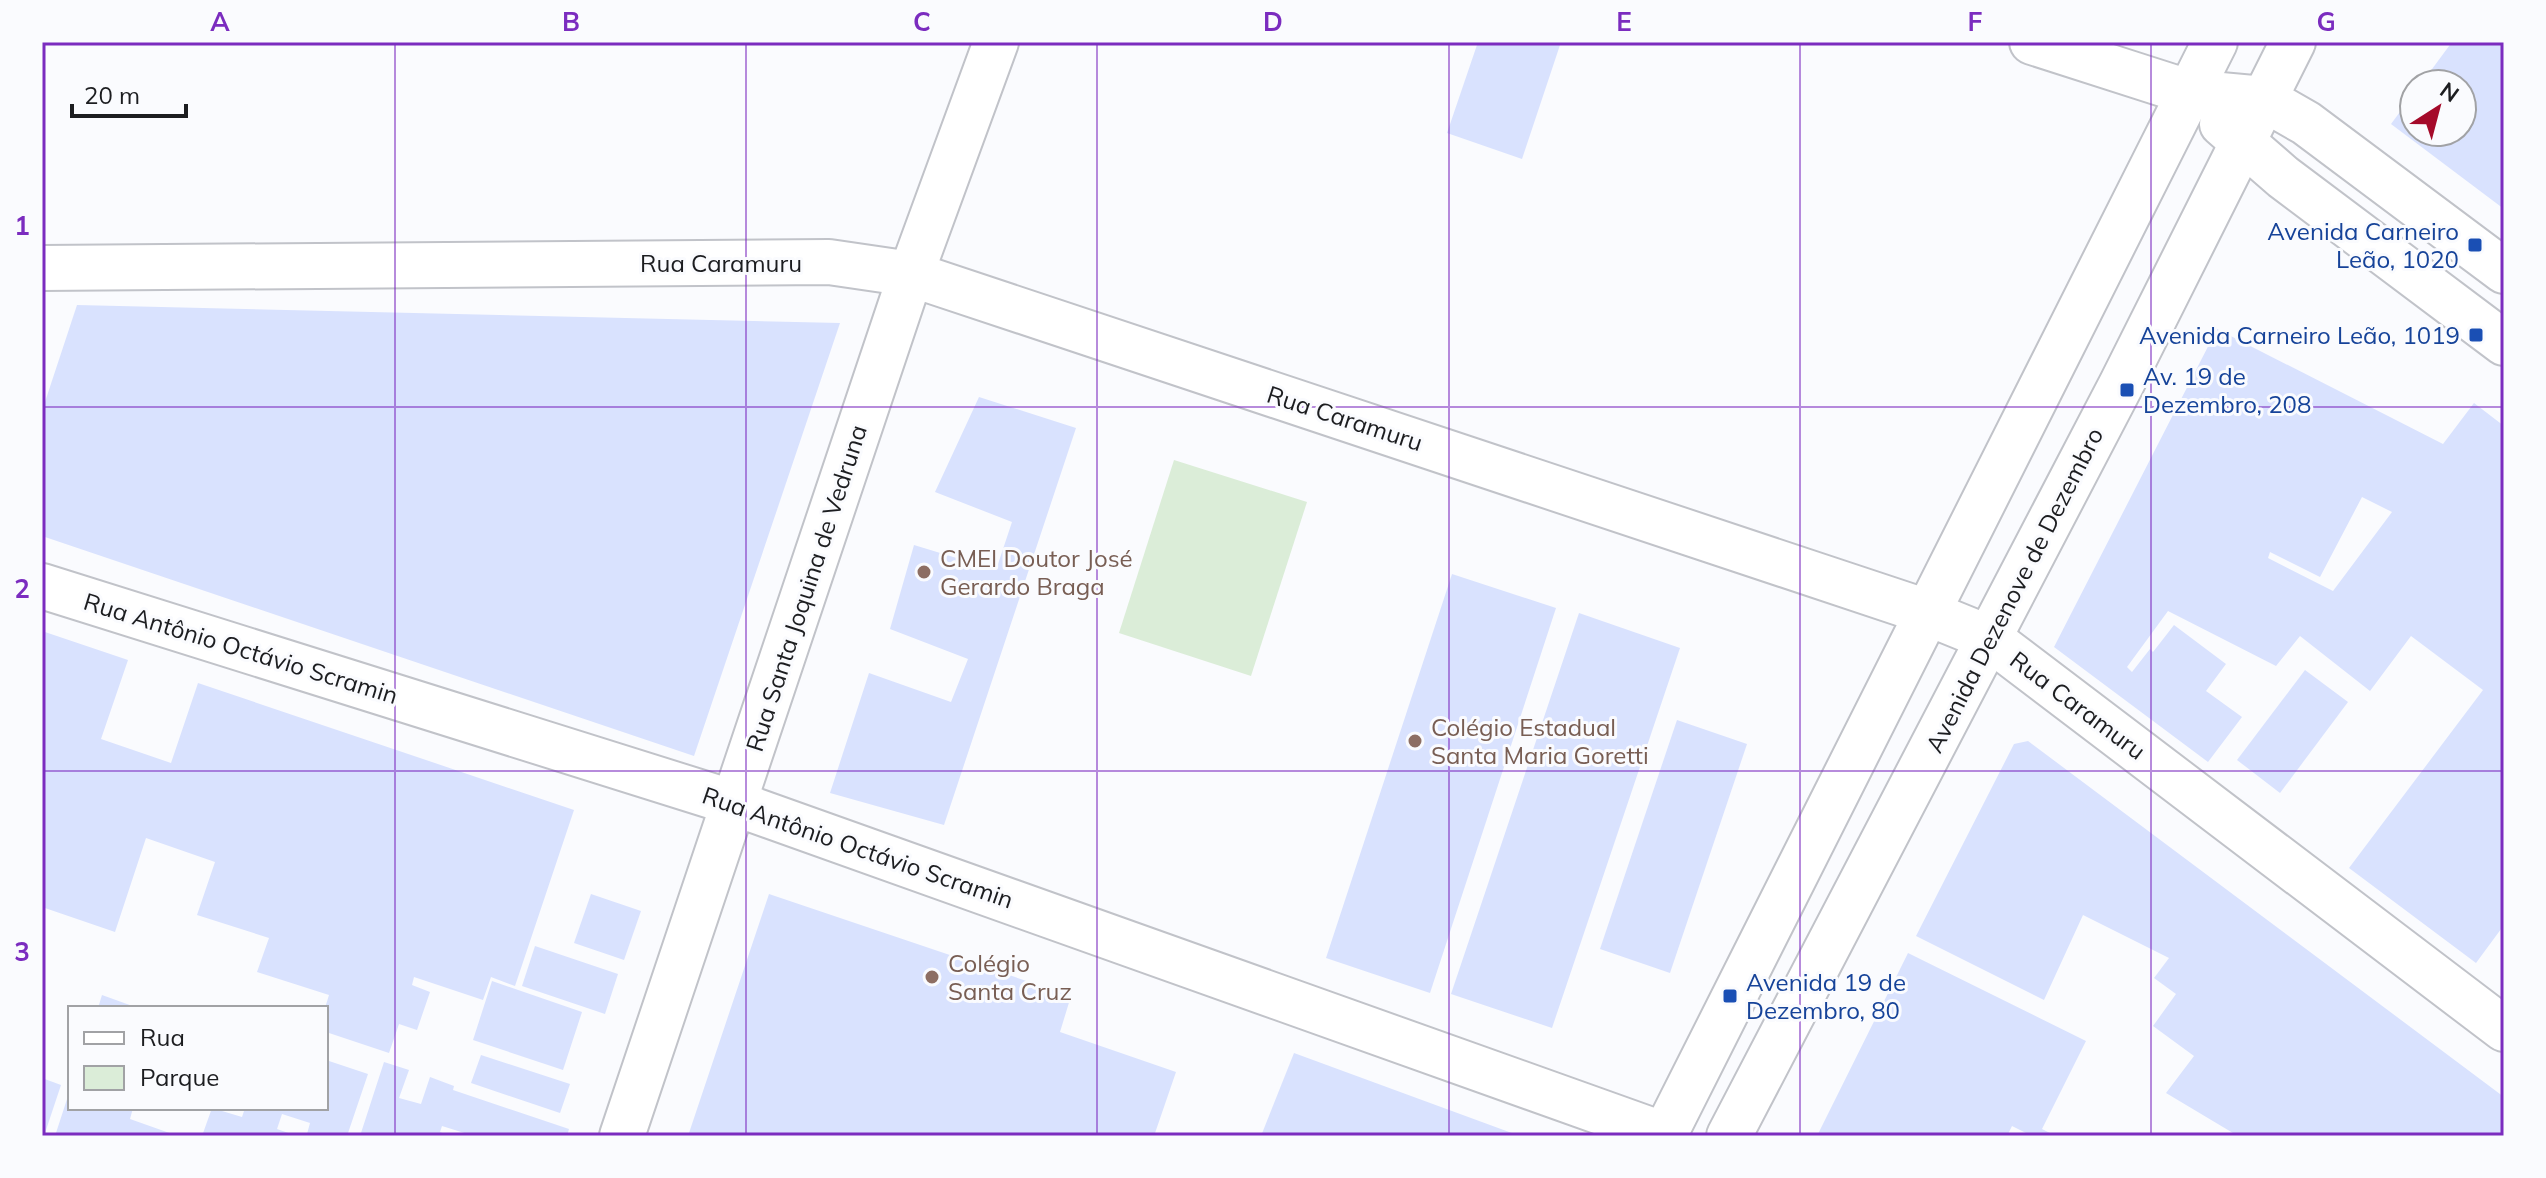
<svg xmlns="http://www.w3.org/2000/svg" width="2546" height="1178" font-family="Mulish,sans-serif">
	<style>
		.green { fill: #dbedd8 }
		.building { fill: #d9e2fe; fill-rule: evenodd }
		.lines { fill: none; stroke-linecap: round; stroke-linejoin: round }
		.street-casing { stroke: #c1c3c9; stroke-width: 48 }
		.secondary-casing { stroke: #c1c3c9; stroke-width: 48 }
		.street { stroke: #fff; stroke-width: 44 }
		.secondary { stroke: #fff; stroke-width: 44 }
		.grid { fill: none; stroke: #7b2cbf; stroke-width: 2; stroke-opacity: 0.55 }
		.transit-dot { fill: #1a4fb4; stroke: #fafbfe; stroke-width: 3 }
		.education-dot { fill: #8d6e63; stroke: #fafbfe; stroke-width: 3 }
		.labels { text-anchor: middle; dominant-baseline: central; stroke-width: 6; stroke-linejoin: round; paint-order: stroke }
		.transit-label { font-size: 24px; fill: #164399; stroke: #fafbfe; text-anchor: end }
		.street-label { font-size: 24px; fill: #1c1d20; stroke: #fafbfe }
		.education-label { font-size: 24px; fill: #785e54; stroke: #fafbfe; text-anchor: start }
		.neatline { fill: none; stroke: #7b2cbf; stroke-width: 3 }
		.grid-label { font-size: 26px; text-anchor: middle; font-weight: bold; fill: #7b2cbf }
	</style>
	<rect width="100%" height="100%" fill="#fafbfe"/>
	<polygon class="green" points="1174,460 1307,502 1251,676 1119,633"/>
	<g class="building">
		<polygon points="1478,42 1561,42 1522,159 1447,133"/>
		<polygon points="2452,42 2504,42 2504,209 2391,124 2414,93 2414,132 2462,132 2462,84 2421,84"/>
		<polygon points="77,305 840,323 694,756 42,536 42,411"/>
		<path d="M2217 329 2443 444 2474 403 2504 426V925L2476 963 2349 868 2483 690 2411 636 2370 691 2300 636 2276 666 2168 611 2127 667 2132 672 2150 649 2153 652 2174 625 2226 664 2206 691 2242 717 2208 762 2054 647ZM2362 497 2392 512 2333 591 2268 558 2270 552 2320 577Z"/>
		<polygon points="979,397 1076,428 944,825 830,793 869,673 951,702 968,659 890,629 914,545 996,570 1012,522 935,492"/>
		<polygon points="1452,574 1556,608 1430,993 1326,958"/>
		<polygon points="1579,613 1680,648 1552,1028 1451,994"/>
		<polygon points="42,631 128,660 101,739 171,763 198,683 574,810 515,986 491,977 483,1000 414,977 412,985 430,992 417,1030 399,1024 389,1053 326,1032 325,1008 329,995 257,972 269,938 197,915 215,862 146,838 115,932 42,907"/>
		<polygon points="2305,670 2348,702 2280,793 2237,760"/>
		<polygon points="1677,720 1747,744 1670,973 1600,949"/>
		<polygon points="2028,741 2504,1097 2504,1136 2238,1136 2166,1093 2194,1056 2153,1026 2176,994 2154,978 2169,958 2083,915 2044,1000 1916,936 2014,744"/>
		<polygon points="591,894 641,911 624,960 574,943"/>
		<polygon points="769,894 1071,996 1060,1032 1176,1072 1154,1136 688,1136"/>
		<polygon points="535,946 618,974 605,1014 522,986"/>
		<polygon points="1908,953 2086,1041 2042,1129 2056,1136 2032,1136 2012,1126 2007,1136 1817,1136"/>
		<polygon points="492,981 582,1012 563,1070 473,1040"/>
		<polygon points="102,995 138,1008 98,1008"/>
		<polygon points="1294,1053 1520,1136 1261,1136"/>
		<polygon points="481,1055 570,1084 560,1113 471,1083"/>
		<polygon points="326,1060 368,1074 347,1136 307,1134 310,1123 282,1114 277,1129 297,1136 202,1136 212,1108 242,1117 245,1108 326,1108"/>
		<polygon points="384,1062 409,1070 399,1098 421,1104 430,1077 454,1086 453,1090 569,1129 567,1136 474,1136 442,1126 440,1132 450,1136 360,1136"/>
		<polygon points="42,1078 61,1085 44,1136 42,1136"/>
		<polygon points="69,1093 70,1108 133,1108 130,1119 178,1136 55,1136"/>
	</g>
	<g class="lines">
		<g class="street-casing">
			<g id="street">
				<polyline points="42,268 829,262 911,274 1915,608 1989,638 2504,1029"/>
				<polyline points="42,586 734,803 1665,1135"/>
				<polyline points="622,1136 911,274 996,42"/>
			</g>
		</g>
		<g class="secondary-casing">
			<g id="secondary">
				<polyline points="2032,42 2188,92 2264,99 2306,123 2504,271"/>
				<polyline points="2222,124 2283,177 2504,343"/>
				<polyline points="1664,1136 2215,42"/>
				<polyline points="1729,1136 2122,383 2293,42"/>
			</g>
		</g>
		<use href="#street" class="street"/>
		<use href="#secondary" class="secondary"/>
	</g>
	<path class="grid" d="M395 42V1136M746 42V1136M1097 42V1136M1449 42V1136M1800 42V1136M2151 42V1136M42 407H2504M42 771H2504"/>
	<g class="transit-dot">
		<rect x="2467" y="237" width="16" height="16" rx="4"/>
		<rect x="2468" y="327" width="16" height="16" rx="4"/>
		<rect x="2119" y="382" width="16" height="16" rx="4"/>
		<rect x="1722" y="988" width="16" height="16" rx="4"/>
	</g>
	<g class="education-dot">
		<circle cx="924" cy="572" r="8"/>
		<circle cx="1415" cy="741" r="8"/>
		<circle cx="932" cy="977" r="8"/>
	</g>
	<g class="labels">
		<g class="transit-label">
			<text x="2459" y="231">Avenida Carneiro<tspan x="2459" dy="28">Leão, 1020</tspan></text>
			<text x="2460" y="335">Avenida Carneiro Leão, 1019</text>
			<text x="2143" y="376" text-anchor="start">Av. 19 de<tspan x="2143" dy="28">Dezembro, 208</tspan></text>
			<text x="1746" y="982" text-anchor="start">Avenida 19 de<tspan x="1746" dy="28">Dezembro, 80</tspan></text>
		</g>
		<g class="street-label">
			<text x="721" y="263">Rua Caramuru</text>
			<text transform="translate(1345 418) rotate(18)">Rua Caramuru</text>
			<text transform="translate(806 588) rotate(-72)">Rua Santa Joquina de Vedruna</text>
			<text transform="translate(2014 590) rotate(-63)">Avenida Dezenove de Dezembro</text>
			<text transform="translate(241 648) rotate(17)">Rua Antônio Octávio Scramin</text>
			<text transform="translate(2078 705) rotate(37)">Rua Caramuru</text>
			<text transform="translate(858 847) rotate(19)">Rua Antônio Octávio Scramin</text>
		</g>
		<g class="education-label">
			<text x="940" y="558">CMEI Doutor José<tspan x="940" dy="28">Gerardo Braga</tspan></text>
			<text x="1431" y="727">Colégio Estadual<tspan x="1431" dy="28">Santa Maria Goretti</tspan></text>
			<text x="948" y="963">Colégio<tspan x="948" dy="28">Santa Cruz</tspan></text>
		</g>
	</g>
	<rect width="2546" height="1178" fill="none" stroke="#fafbfe" stroke-width="88"/>
	<rect x="68" y="1006" width="260" height="104" fill="#fafbfe" stroke="#a1a2a5" stroke-width="2"/>
	<rect x="84" y="1032" width="40" height="12" fill="#ffffff" stroke="#a1a2a5" stroke-width="2"/>
	<text x="140" y="1046" font-size="24" fill="#1c1d20">Rua</text>
	<rect x="84" y="1066" width="40" height="24" fill="#dbedd8" stroke="#a1a2a5" stroke-width="2"/>
	<text x="140" y="1086" font-size="24" fill="#1c1d20">Parque</text>
	<g transform="translate(2438 108) rotate(36)"><circle r="38" fill="#fafbfe" stroke="#a1a2a5" stroke-width="2"/>
	<path d="M0-6L14 30L0 20L-14 30Z" fill="#a50a2a"/>
	<text y="-12" font-size="22" font-weight="bold" text-anchor="middle" fill="#1c1d20">N</text>
	</g>
	<path d="M72 104v12h114v-12" fill="none" stroke="#1c1d20" stroke-width="4"/>
	<text x="84" y="104" font-size="24" fill="#1c1d20" stroke="#fafbfe" stroke-width="6" paint-order="stroke">20 m</text>
	<rect x="44" y="44" width="2458" height="1090" class="neatline"/>
	<g class="grid-label">
		<text x="220" y="31">A</text>
		<text x="571" y="31">B</text>
		<text x="922" y="31">C</text>
		<text x="1273" y="31">D</text>
		<text x="1624" y="31">E</text>
		<text x="1975" y="31">F</text>
		<text x="2326" y="31">G</text>
		<text x="22" y="235">1</text>
		<text x="22" y="598">2</text>
		<text x="22" y="961">3</text>
	</g>
</svg>
